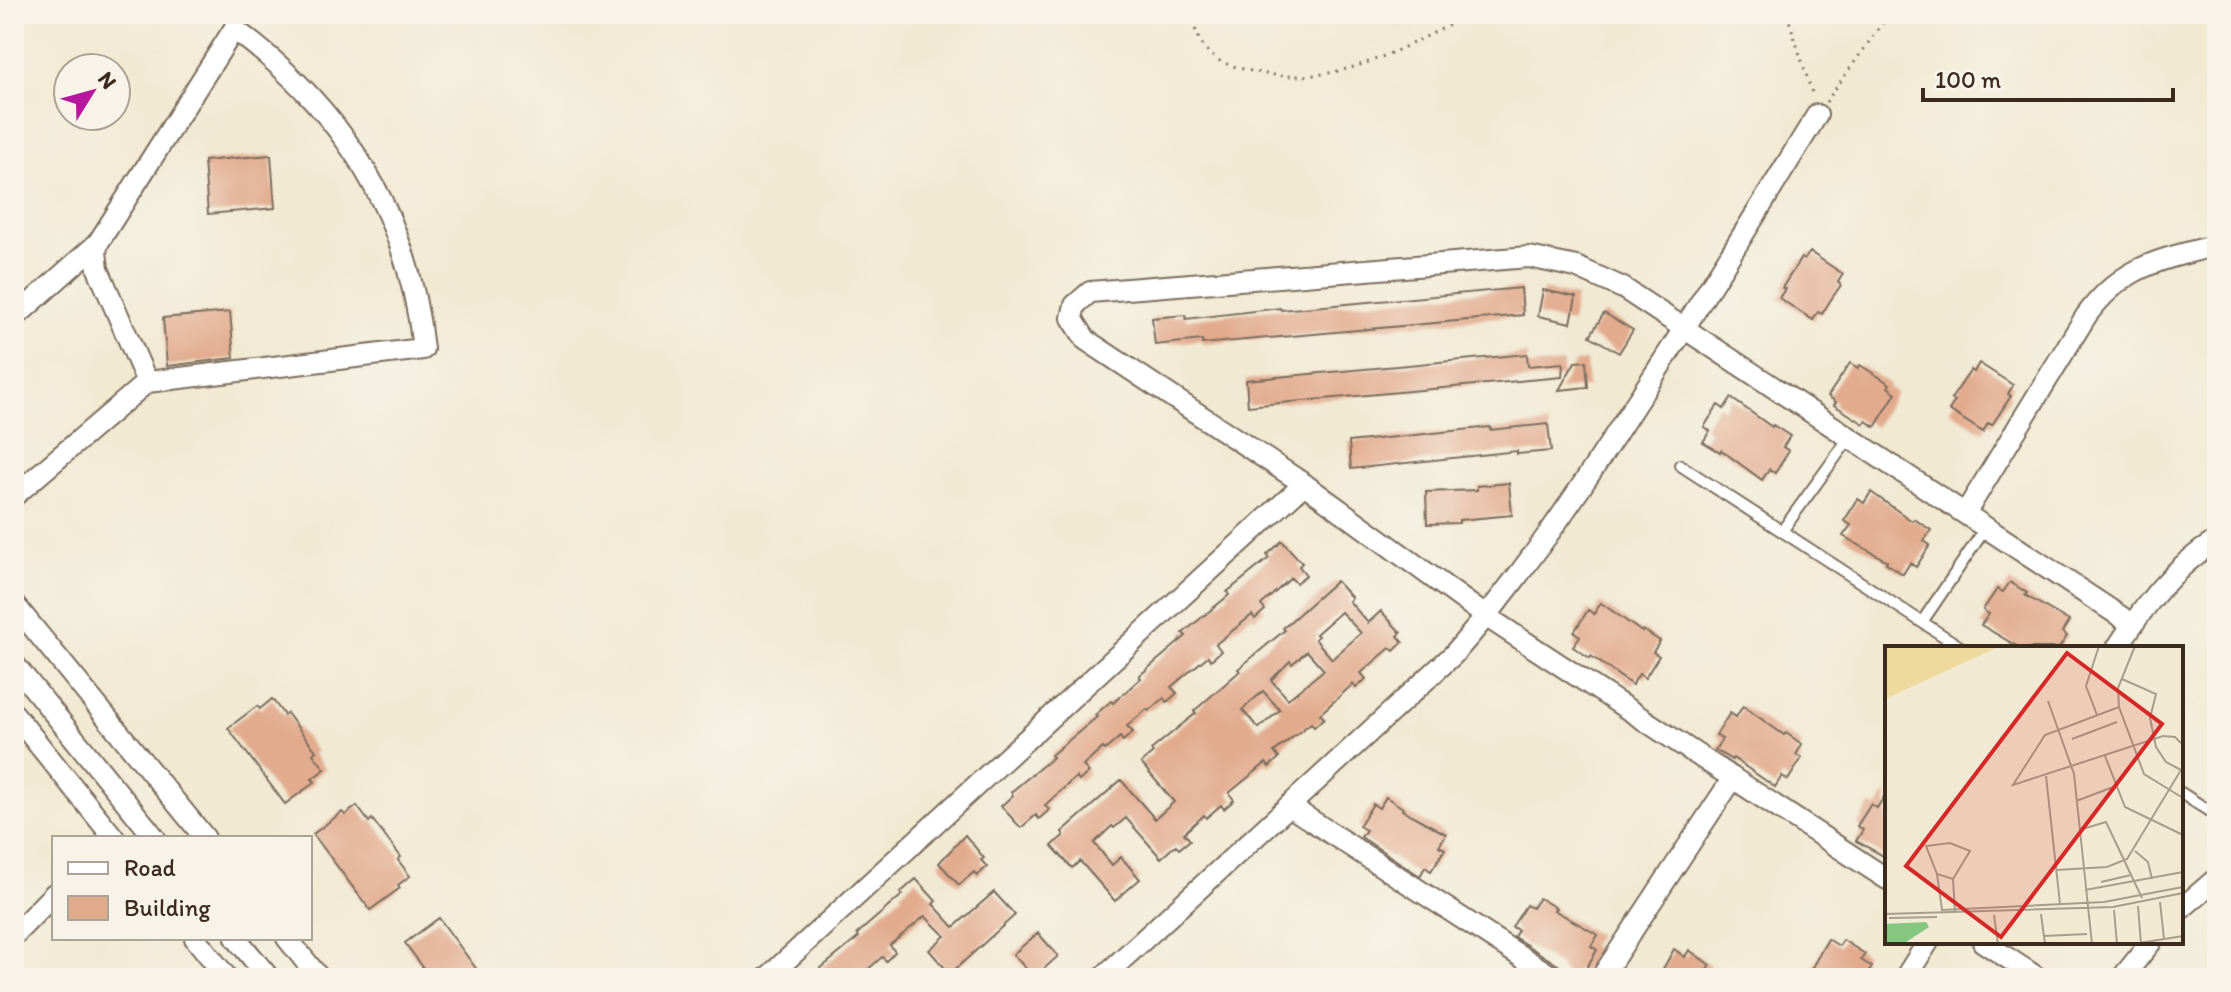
<svg xmlns="http://www.w3.org/2000/svg" width="2231" height="992" font-family="Itim,sans-serif">
	<style>
		.building { fill: #e2ab8e; fill-rule: evenodd }
		.lines { fill: none; stroke-linecap: round; stroke-linejoin: round }
		.service-casing { stroke: #7b6d5d; stroke-width: 14 }
		.minor-casing { stroke: #7b6d5d; stroke-width: 24 }
		.path { stroke: #7b6d5d; stroke-width: 3; stroke-dasharray: 2 6; stroke-linecap: butt }
		.service { stroke: #fff; stroke-width: 10 }
		.minor { stroke: #fff; stroke-width: 20 }
		.inset-road { fill: none; stroke: #a89d8a; stroke-width: 2 }
		.view { fill: #d62828; fill-opacity: 0.15; stroke: #d62828; stroke-width: 4 }
		.inset-edge { fill: none; stroke: #3b2a1e; stroke-width: 4 }
	</style>
	<rect width="100%" height="100%" fill="#f7f3e8"/>
	<filter id="ink" filterUnits="userSpaceOnUse"><feTurbulence type="fractalNoise" baseFrequency=".0125" numOctaves="2"/><feDisplacementMap in="SourceGraphic" scale="16" xChannelSelector="R" yChannelSelector="G"/><feConvolveMatrix kernelMatrix="1 2 1 2 8 2 1 2 1" color-interpolation-filters="sRGB"/></filter>
	<filter id="wash" filterUnits="userSpaceOnUse"><feTurbulence type="fractalNoise" baseFrequency=".006" numOctaves="4" result="noise"/><feDisplacementMap in="SourceGraphic" scale="32" xChannelSelector="R" yChannelSelector="G"/><feGaussianBlur stdDeviation="1.8" result="paint"/><feColorMatrix in="noise" values="0 0 0 0 0 0 0 0 0 0 0 0 0 0 0 0 0 1.4 0 .05"/><feComposite in="paint" operator="in"/></filter>
	<g filter="url(#wash)">
		<rect width="100%" height="100%" fill="#f1e9d2"/>
		<g id="blocks">
			<g class="building">
				<polygon points="271,155 275,208 208,214 204,161"/>
				<polygon points="1810,252 1843,274 1838,282 1841,285 1830,301 1822,314 1818,312 1813,320 1779,298 1785,289 1782,288 1801,258 1804,260"/>
				<polygon points="1521,288 1523,315 1202,344 1202,340 1155,345 1152,318 1185,315 1186,319 1280,308 1281,310"/>
				<polygon points="1543,290 1576,297 1571,323 1538,316"/>
				<polygon points="230,312 234,358 167,366 163,318"/>
				<polygon points="1604,313 1633,330 1619,353 1590,336"/>
				<polygon points="1527,354 1528,366 1563,363 1562,377 1248,406 1246,380"/>
				<polygon points="1586,361 1588,387 1559,390 1575,362"/>
				<polygon points="1850,363 1858,368 1860,365 1890,384 1888,387 1896,393 1875,427 1866,421 1864,424 1834,405 1836,402 1828,396"/>
				<polygon points="1979,363 2013,385 2008,394 2011,396 1992,425 1988,423 1983,432 1949,410 1955,401 1951,399 1971,370 1974,372"/>
				<polygon points="1731,398 1772,427 1773,425 1790,436 1783,447 1789,451 1775,473 1769,469 1762,480 1721,450 1720,452 1703,442 1710,431 1704,427 1718,405 1724,409"/>
				<polygon points="1548,424 1551,451 1517,454 1517,451 1351,469 1349,442 1490,427 1490,430"/>
				<polygon points="1509,483 1512,515 1459,520 1459,523 1427,524 1426,492 1477,490 1477,486"/>
				<polygon points="1871,492 1912,521 1914,519 1931,530 1924,541 1930,545 1916,567 1910,563 1903,574 1886,563 1887,561 1843,536 1851,525 1844,521 1858,499 1864,503"/>
				<polygon points="1282,541 1302,563 1299,566 1306,575 1296,583 1291,578 1261,605 1265,610 1255,619 1252,615 1216,644 1221,651 1211,660 1208,656 1171,687 1177,693 1167,702 1164,698 1149,711 1147,709 1127,726 1133,732 1123,741 1120,737 1105,750 1103,748 1083,766 1089,772 1079,781 1076,777 1045,805 1049,810 1039,819 1036,815 1021,828 1001,806 1013,795 1011,792 1053,757 1051,755 1097,717 1095,715 1111,701 1113,703 1141,678 1139,676 1186,636 1183,633 1229,595 1227,592 1269,558 1267,555"/>
				<path d="M1336 581 1352 598 1349 601 1368 623 1381 611 1401 633 1398 636 1403 642 1394 651 1390 648 1361 673 1366 679 1356 688 1353 684 1320 714 1324 718 1314 727 1311 723 1274 752 1279 758 1269 767 1266 763 1229 793 1234 800 1224 809 1221 805 1206 818 1204 815 1184 833 1190 840 1179 849 1176 845 1161 858 1126 818 1114 828 1112 826 1094 843 1112 865 1121 857 1140 879 1115 901 1080 861 1072 868 1052 846 1064 835 1062 832 1121 780 1155 819 1174 802 1141 763 1153 753 1151 750 1196 713 1194 711 1240 671 1238 669 1285 630 1283 628ZM1341 612 1361 633 1332 659 1315 639 1318 636 1316 634ZM1307 651 1324 670 1288 699 1271 680 1290 661 1292 664ZM1263 691 1280 710 1259 728 1242 710Z"/>
				<polygon points="2010,582 2027,593 2025,595 2069,621 2062,632 2067,636 2059,648 2020,648 1981,625 1989,614 1983,610 1997,589 2003,592"/>
				<polygon points="1601,603 1642,632 1643,630 1660,641 1653,652 1659,656 1645,678 1639,674 1632,685 1591,656 1590,658 1573,647 1580,636 1574,632 1588,610 1594,614"/>
				<polygon points="272,699 284,715 287,713 302,733 316,751 313,754 325,769 312,779 315,782 285,804 228,728 257,706 260,709"/>
				<polygon points="1743,706 1784,735 1786,733 1802,744 1796,755 1802,758 1788,780 1782,776 1775,787 1733,758 1732,760 1715,750 1722,739 1716,735 1730,713 1736,717"/>
				<polygon points="1887,792 1887,858 1856,841 1863,830 1857,826 1871,804 1877,808"/>
				<polygon points="1386,797 1403,808 1402,810 1446,834 1439,846 1445,849 1431,871 1425,867 1420,876 1361,837 1366,830 1359,826 1373,804 1379,808"/>
				<polygon points="357,806 369,822 372,819 387,839 401,857 398,860 410,876 398,885 400,888 370,910 313,834 342,812 345,815"/>
				<polygon points="965,835 984,858 981,860 987,867 977,876 974,872 959,885 939,863"/>
				<polygon points="916,879 936,901 933,904 954,927 994,892 1015,915 950,974 929,950 945,936 925,916 890,945 895,952 886,961 882,957 858,978 809,978 859,937 857,934 902,895 900,893"/>
				<polygon points="1539,898 1556,908 1554,910 1598,935 1591,946 1597,950 1584,972 1578,968 1571,978 1567,976 1561,967 1514,937 1518,930 1512,927 1526,905 1532,908"/>
				<polygon points="439,918 483,978 431,978 405,943"/>
				<polygon points="1038,933 1058,956 1034,978 1013,954"/>
				<polygon points="1828,939 1839,946 1843,940 1865,954 1861,960 1872,967 1865,978 1806,978"/>
				<polygon points="1674,949 1685,957 1689,950 1710,965 1702,978 1658,978"/>
			</g>
		</g>
	</g>
	<g filter="url(#ink)">
		<use href="#blocks" fill-opacity="0" stroke="#7b6d5d" stroke-width="2"/>
		<g class="lines">
			<g class="service-casing">
				<g id="service">
					<polyline points="1680,465 1962,648"/>
					<polyline points="1782,531 1850,437"/>
					<polyline points="1922,622 1987,526"/>
					<polyline points="2181,793 2217,816"/>
				</g>
			</g>
			<g class="minor-casing">
				<g id="minor">
					<polyline points="14,318 98,243"/>
					<path d="M14 496 147 382 423 349C409 213 343 109 234 29L98 243 96 252 98 269 147 382"/>
					<path d="M1966 512 2086 316C2123 265 2160 260 2217 245"/>
					<polyline points="14,604 205,838"/>
					<path d="M2117 648C2144 606 2173 567 2217 540"/>
					<polyline points="14,664 155,838"/>
					<polyline points="14,714 114,838"/>
					<polyline points="1289,806 1554,978"/>
					<polyline points="1887,879 1487,617 1304,484 1086,340 1072,318 1075,305 1090,292 1529,257 1576,267 1623,288 2132,624"/>
					<polyline points="2181,909 2217,878"/>
					<polyline points="14,935 54,894"/>
					<polyline points="195,938 227,978"/>
					<polyline points="236,938 269,978"/>
					<polyline points="287,938 319,978"/>
					<polyline points="1983,942 2038,978"/>
					<polyline points="767,978 1304,484"/>
					<path d="M1102 978 1453 655C1521 578 1577 495 1632 409 1696 312 1756 214 1817 115"/>
					<polyline points="1601,978 1733,778"/>
					<polyline points="1905,978 1928,942"/>
					<polyline points="2122,978 2151,942"/>
				</g>
			</g>
			<g class="path">
				<polyline points="201,14 217,21"/>
				<path d="M1190 14C1195 27 1198 42 1208 52 1218 63 1233 66 1247 70 1334 92 1396 50 1472 14"/>
				<polyline points="1787,14 1813,96"/>
				<polyline points="1826,102 1889,14"/>
			</g>
			<use href="#service" class="service"/>
			<use href="#minor" class="minor"/>
		</g>
	</g>
	<g transform="translate(1885 646)">
		<rect width="298" height="298" fill="#f1e9d2"/>
		<path d="M41 276 44 281 18 298H0V278Z" fill="#85c780"/>
		<path d="M0 0H112L113 1 0 53Z" fill="#eeda9e"/>
		<path class="inset-road" d="M250 0 233 42 234 61 259 128 298 152M237 33 271 48 265 72 271 101 281 116 298 125M163 55 189 128 207 298M234 61 160 89 128 139 278 90 290 91 298 99M212 69 201 40 214 0M187 93 232 76M220 110 240 161 298 189M161 130 175 258M191 155 231 140M194 184 221 176 257 252M250 205 263 216 267 233M171 224 222 221 242 213 296 124M52 228 57 264 219 256 298 241M68 233 52 228 41 200 65 197 85 205 68 233 70 266M216 236 246 229M200 244 298 226M275 256 279 293M253 260 256 298M229 264 232 298M0 268 228 261 298 247M156 268 160 298M109 269 113 298M4 272 52 271M159 290 202 288M248 298 298 290"/>
		<path class="view" d="M182 7 277 78 116 291 21 220Z"/>
		<rect width="298" height="298" class="inset-edge"/>
	</g>
	<rect width="2231" height="992" fill="none" stroke="#f7f3e8" stroke-width="48"/>
	<rect x="52" y="836" width="260" height="104" fill="#f7f3e8" stroke="#aca397" stroke-width="2"/>
	<rect x="68" y="862" width="40" height="12" fill="#ffffff" stroke="#aca397" stroke-width="2"/>
	<text x="124" y="876" font-size="24" fill="#3b2a1e">Road</text>
	<rect x="68" y="896" width="40" height="24" fill="#e2ab8e" stroke="#aca397" stroke-width="2"/>
	<text x="124" y="916" font-size="24" fill="#3b2a1e">Building</text>
	<g transform="translate(92 92) rotate(53)"><circle r="38" fill="#f7f3e8" stroke="#aca397" stroke-width="2"/>
	<path d="M0-6L14 30L0 20L-14 30Z" fill="#b5179e"/>
	<text y="-12" font-size="22" font-weight="bold" text-anchor="middle" fill="#3b2a1e">N</text>
	</g>
	<path d="M1923 88v12h250v-12" fill="none" stroke="#3b2a1e" stroke-width="4"/>
	<text x="1935" y="88" font-size="24" fill="#3b2a1e" stroke="#f7f3e8" stroke-width="6" paint-order="stroke">100 m</text>
</svg>
